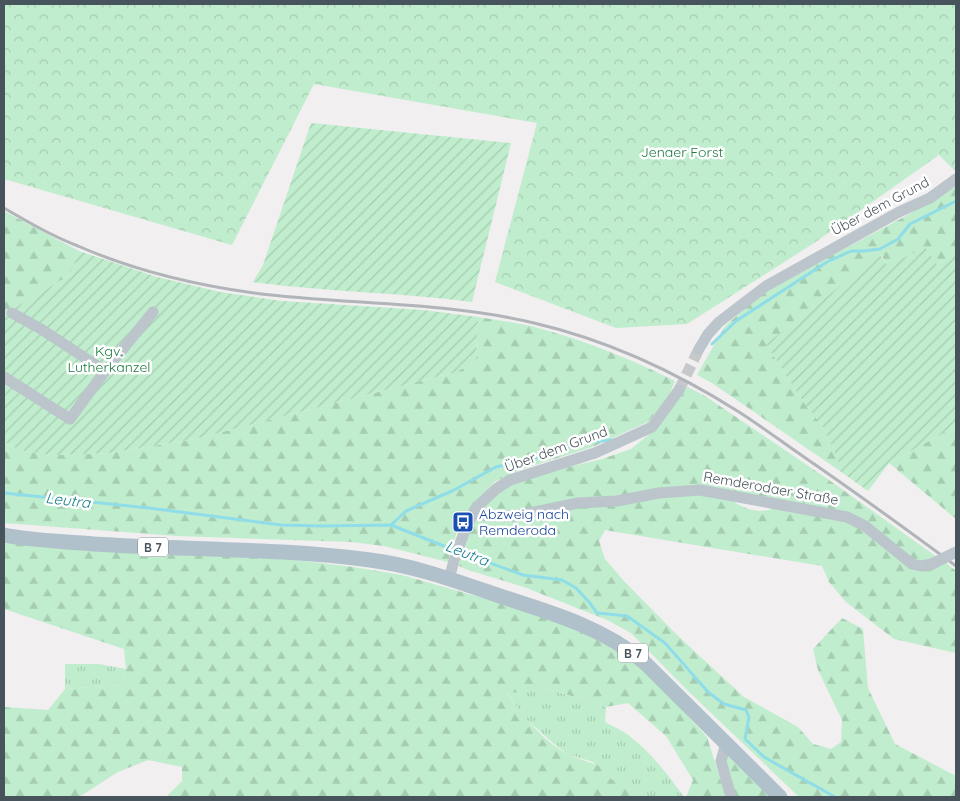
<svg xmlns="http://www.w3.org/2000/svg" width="960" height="801" font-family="Quicksand,sans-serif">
  <defs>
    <pattern id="grass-tufts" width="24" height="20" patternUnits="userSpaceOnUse" patternTransform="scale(1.25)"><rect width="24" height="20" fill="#c0edcd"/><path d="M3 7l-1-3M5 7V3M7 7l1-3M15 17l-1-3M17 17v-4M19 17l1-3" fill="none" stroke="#a6cdb2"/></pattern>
    <pattern id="forest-firs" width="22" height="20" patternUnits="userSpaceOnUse" patternTransform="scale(1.25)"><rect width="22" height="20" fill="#c0edcd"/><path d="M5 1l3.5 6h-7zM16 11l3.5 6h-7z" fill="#a6cdb2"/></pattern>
    <pattern id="park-crowns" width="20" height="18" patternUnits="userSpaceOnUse" patternTransform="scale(1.25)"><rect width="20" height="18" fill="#c0edcd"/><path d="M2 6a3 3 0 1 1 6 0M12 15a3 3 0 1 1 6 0" fill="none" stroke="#a6cdb2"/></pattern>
    <pattern id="garden-furrows" width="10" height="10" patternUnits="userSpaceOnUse" patternTransform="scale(1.25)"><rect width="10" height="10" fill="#c0edcd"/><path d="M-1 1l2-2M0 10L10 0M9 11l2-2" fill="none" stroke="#a6cdb2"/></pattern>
  </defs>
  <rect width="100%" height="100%" fill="#f1efef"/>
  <g fill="url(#grass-tufts)">
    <polygon points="65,664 99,664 126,669 121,685 65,689"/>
    <path d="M549,689L606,707L605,722C614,727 624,731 632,738C652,754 669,776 684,797H650L610,779L593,762L567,754L554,744L524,717L507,692Z"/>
  </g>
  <g fill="url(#forest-firs)">
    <polygon points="956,186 956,252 937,265 888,266 881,255 766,344 802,400 824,428 841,466 837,469 712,383 697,375 725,326 767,290 904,217"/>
    <polygon points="4,211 79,251 70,275 4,314"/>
    <path d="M478,317C495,320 514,322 531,326C581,339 629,358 675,381L667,400L648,422L592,447L523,469L494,482L470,509L457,531L448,562L384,546L351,542L177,536L4,523V442L20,450L42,454L58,455L109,453L195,439L456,372L476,361Z"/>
    <polygon points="684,385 705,396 829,480 937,557 916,563 867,524 711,489 497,515 483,509 483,506 508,486 544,473 602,459 631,449 651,433 665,416"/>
    <polygon points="956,426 956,519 889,463"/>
    <path d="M660,494L727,496L737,504L748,509L759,511L769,510L776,506L846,518L904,563L945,562L956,571V653L894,639L846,602L829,582L822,566L605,530L599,541L605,559L623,580L677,635L744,697L798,727L813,744L831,749L841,742L842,720L818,670L813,649L842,618L863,629L868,688L895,744L956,776V797H799L688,691L631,633L607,620L524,587L468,570L459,566C461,550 465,524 481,518Z"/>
    <path d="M4,541L287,559L353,567L402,575L528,611L590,634L642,666L707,737L726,797H686L693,780L666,736L628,703L606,707L549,689L507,693C521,713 544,743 568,754C580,760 593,763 605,768L611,779L650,797H138L167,796L182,781V767L148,760L118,772L79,797H4V707L48,710L65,689L121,685L126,669L124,649L4,609Z"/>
    <polygon points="728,754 773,797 735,797 725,755"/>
  </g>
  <polygon fill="url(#park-crowns)" points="4,4 956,4 956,172 939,155 814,243 687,324 616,328 495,282 537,123 314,84 232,245 4,179"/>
  <g fill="url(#garden-furrows)">
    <path d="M311,123L511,143L472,302C399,292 326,292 253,282L263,265Z"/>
    <polygon points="925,247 937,265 956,252 956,426 889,463 868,491 837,469 840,465 824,428 802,400 766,344 880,255 888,266"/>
    <polygon points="79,251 157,277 220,292 282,301 423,310 478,317 476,361 456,372 195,439 109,453 58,455 42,454 20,450 4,442 4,314 70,275"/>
  </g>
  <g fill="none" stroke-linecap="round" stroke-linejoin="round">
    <g stroke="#8fdde8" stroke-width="3">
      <polyline points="712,344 736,321 827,262 851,251 864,251 880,249 898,239 910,224 956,201"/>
      <polyline points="4,493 149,508 281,525 321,526 391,525 454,550"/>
      <polyline points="391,525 406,511 452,491 496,467 545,456 579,443 613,440"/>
      <polyline points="460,552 523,575 562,580 576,588 589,602 597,613 627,616 665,643 708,692 724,704 746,710 749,717 745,739 764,757 835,797"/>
    </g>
    <polyline stroke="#c7c8ca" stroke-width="11" stroke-dasharray="11 5.5" stroke-linecap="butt" points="679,390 699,349"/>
    <g stroke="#bbc5cb" stroke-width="11">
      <polyline points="12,313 41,329 105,371"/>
      <polyline points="699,349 708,334 719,322 766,286 899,212 930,198 956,179"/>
      <polyline points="4,377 70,419 105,371 153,312"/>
      <polyline points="474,511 487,516 515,516 578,503 617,501 659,493 700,490 847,517 865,526 912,564 921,566 932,564"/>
      <polyline points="449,579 455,557 467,525 478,506 496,489 510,480 595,453 652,427 679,390"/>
      <polyline points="726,743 721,761 731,797"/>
    </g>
    <path stroke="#b0c1cc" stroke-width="15" d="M4,535C33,541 64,541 94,544C186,550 279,548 370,560C419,566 466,585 512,600C559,615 606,630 644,662L780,797"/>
    <path stroke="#b1b5b9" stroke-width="3" d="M4,208C28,222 52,236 78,246C133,270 195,285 254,293C347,305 442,301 534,323C607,340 676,372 739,412C761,426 782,442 804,457C855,492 906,529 956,566"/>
    <polyline stroke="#bbc5cb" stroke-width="11" points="932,564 956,552"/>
  </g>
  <defs>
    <g id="bus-square" transform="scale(1.125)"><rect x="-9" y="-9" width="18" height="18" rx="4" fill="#1a4fb4" stroke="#fff"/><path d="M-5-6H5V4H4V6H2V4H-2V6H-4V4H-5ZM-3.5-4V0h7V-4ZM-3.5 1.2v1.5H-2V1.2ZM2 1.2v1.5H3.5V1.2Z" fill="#fff"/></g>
  </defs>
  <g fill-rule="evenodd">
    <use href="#bus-square" x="463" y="522"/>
  </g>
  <g text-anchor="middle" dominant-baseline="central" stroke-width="5" stroke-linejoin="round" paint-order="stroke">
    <g fill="#fff" stroke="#7f878c" stroke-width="1">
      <rect x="138" y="537.5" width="30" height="19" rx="4"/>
      <rect x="618" y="643.5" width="30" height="19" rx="4"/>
    </g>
    <g font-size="12" font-weight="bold" fill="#48545b">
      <text x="153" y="547">B 7</text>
      <text x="633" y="653">B 7</text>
    </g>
    <g font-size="14" fill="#1c7a42" stroke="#fff">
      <text x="682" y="152">Jenaer Forst</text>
      <text x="109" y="351">Kgv.<tspan x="109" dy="16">Lutherkanzel</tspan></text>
    </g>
    <g font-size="14" fill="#48545b" stroke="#fff">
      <text transform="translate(880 206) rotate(-28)">Über dem Grund</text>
      <text transform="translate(556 449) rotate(-20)">Über dem Grund</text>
      <text transform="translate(771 488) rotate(10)">Remderodaer Straße</text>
    </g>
    <g font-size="14" fill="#164399" stroke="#fff" text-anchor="start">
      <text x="479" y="514">Abzweig nach<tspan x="479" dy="16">Remderoda</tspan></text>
    </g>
    <g font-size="15" font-style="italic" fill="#137f8d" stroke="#fff">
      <text transform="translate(68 500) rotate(7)">Leutra</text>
      <text transform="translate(467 553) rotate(21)">Leutra</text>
    </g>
  </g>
  <rect width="960" height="801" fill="none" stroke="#48545b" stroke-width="10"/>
</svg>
